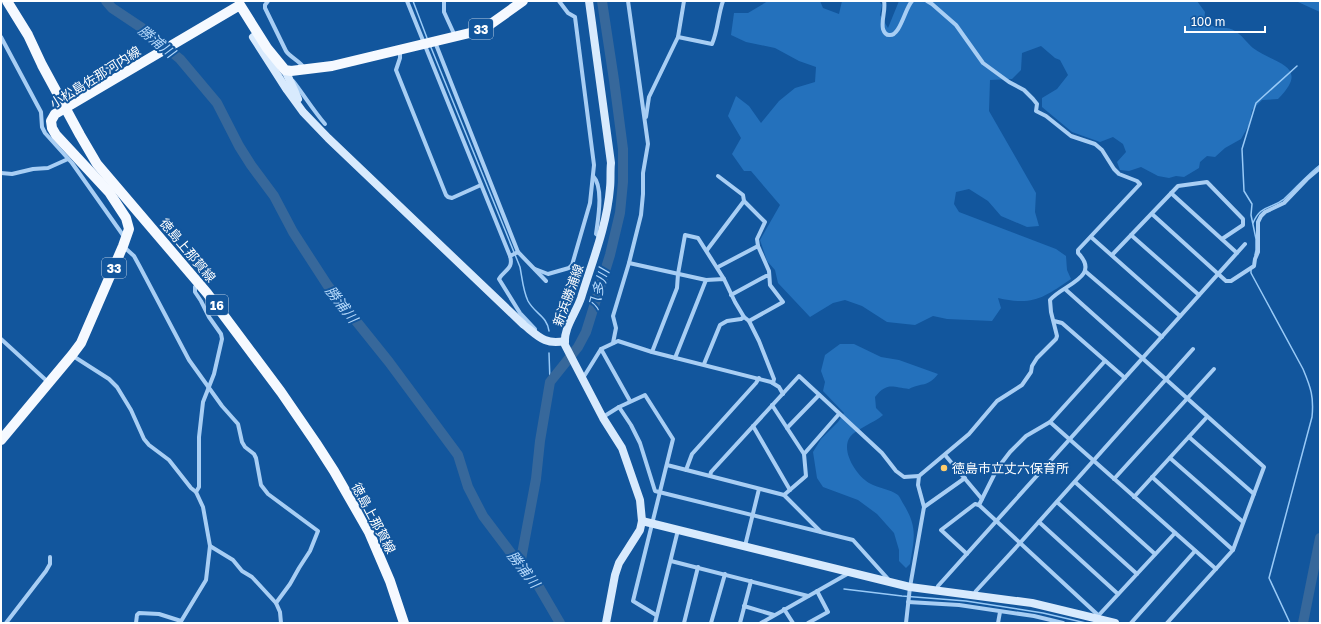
<svg xmlns="http://www.w3.org/2000/svg" width="1321" height="624" font-family="'Golos Text','Noto Sans JP',sans-serif">
  <rect width="100%" height="100%" fill="#12569d"/>
  <g fill="#2471bc">
    <path d="M768,1H820L823,8L839,14L842,1H879L882,5L880,15L888,28L899,1H1197L1205,12L1204,21C1206,22 1209,25 1212,26C1219,29 1228,26 1235,31C1242,35 1247,43 1253,48C1274,64 1312,65 1278,99L1262,100L1252,110L1249,125L1241,139L1225,148L1215,157L1207,156L1200,162L1199,168L1184,177L1176,176L1169,178L1158,176L1141,167L1129,171L1120,170L1117,162L1126,152L1123,144L1113,137L1100,142L1072,132L1042,107V98L1057,89L1068,75L1060,60L1055,58L1041,46L1022,53L1021,70L1012,79L990,80L989,111L1036,193L1035,212L1039,226L1027,227L1001,216L988,201L969,189L956,192L954,204L959,212L1056,249L1066,256L1067,270L1071,279C1043,298 1033,306 998,298L1001,308L992,321L947,319L933,316L915,325L887,322L862,306L845,300L833,303L810,317L778,283L775,270L767,261L760,240L780,205L751,171H744L732,154L741,138L728,116L736,96L749,106L761,123L779,101L795,88L815,82L816,67L799,61L775,48L746,42L731,35L734,13H748Z"/>
    <polygon points="1295,1 1320,1 1320,12 1298,2"/>
    <path d="M840,344H854L881,357L899,360L938,374C927,388 922,382 909,389C892,387 887,382 875,397L876,408L883,415C874,423 856,429 850,437C840,451 857,476 869,483C878,488 890,489 898,495C900,497 902,502 904,505C918,528 914,539 910,564L906,568L899,561V550L894,533L877,514L858,500L823,487L817,478L813,452L821,439L838,422L844,413L823,391L825,382L821,371L825,355Z"/>
  </g>
  <g fill="none" stroke-linecap="round" stroke-linejoin="round">
    <g stroke="#99caf7" stroke-width="1.5">
      <polyline points="413,1 427,38"/>
      <path d="M430,45L520,267C522,277 523,291 528,301C535,314 547,316 549,331"/>
      <path d="M1253,223C1261,204 1270,210 1284,199C1296,188 1307,175 1320,165"/>
      <polyline points="1255,255 1256,250 1256,239 1251,215 1252,204 1244,191 1242,149 1256,103 1297,66"/>
      <path d="M1251,270V273L1303,369C1311,388 1314,397 1312,417L1269,578L1290,623"/>
      <polyline points="549,353 550,382"/>
      <polyline points="844,589 902,596 966,601 1043,613 1086,623"/>
    </g>
    <g stroke="#37689b" stroke-width="10">
      <polyline points="106,1 112,8 142,28 180,59 217,103 239,146 251,165 274,196 293,232 328,286 389,362 458,455 468,487 483,516 520,565 539,587 560,623"/>
      <polyline points="520,565 536,479 540,441 550,382 578,347 586,332 610,255 620,213 623,182 623,149 614,80 602,1"/>
      <polyline points="1303,623 1320,538"/>
    </g>
    <g stroke="#a8cef4" stroke-width="4">
      <path d="M268,1L265,5V8L286,51C291,58 300,61 304,68"/>
      <polyline points="407,1 510,256"/>
      <polyline points="444,1 444,12 455,36"/>
      <path d="M884,1C886,10 881,20 883,29C884,32 886,35 889,35C900,37 905,8 912,1"/>
      <polyline points="1,37 41,112 42,127 45,133 72,163 125,238"/>
      <path d="M678,37L712,44C718,30 718,15 723,1"/>
      <polyline points="435,42 518,252"/>
      <polyline points="400,50 400,58 396,70 446,195 448,197 452,198 481,185"/>
      <path d="M293,81C304,95 313,110 325,124"/>
      <polyline points="646,117 649,97 678,37 684,1"/>
      <polyline points="1,173 12,174 33,169 48,168 68,159"/>
      <path d="M593,176C604,187 598,219 596,234L600,237"/>
      <polyline points="718,176 743,195 744,201"/>
      <polyline points="1171,193 1237,253"/>
      <polyline points="1152,214 1226,281 1231,281 1254,266 1255,259 1258,252 1258,222 1261,216 1265,212 1284,203 1307,179 1320,168"/>
      <polyline points="1131,235 1199,295"/>
      <polyline points="1091,237 1180,316"/>
      <polyline points="124,247 134,256 140,267 189,360 222,406 238,424 242,442 245,447 254,454 256,458 261,485 268,494 318,531 310,551 299,568 290,584 276,603"/>
      <polyline points="707,250 744,201 765,222 757,239 758,246"/>
      <polyline points="1112,255 1178,186 1207,182 1243,219 1243,225 1222,239"/>
      <polyline points="629,263 706,280 724,279 735,302 744,317 749,321 759,341 774,379 773,383"/>
      <polyline points="718,267 758,246 769,271 770,285 783,302 749,321"/>
      <polyline points="535,269 548,274 569,268 572,265 590,203 594,165 575,17 568,13 559,1"/>
      <polyline points="1085,271 1162,337"/>
      <polyline points="1065,289 1264,467 1233,550 1167,623"/>
      <polyline points="731,295 766,276 769,276"/>
      <polyline points="1054,321 1062,323 1125,378"/>
      <path d="M535,332V329L520,313L499,279C504,270 514,269 510,256L518,252L546,281"/>
      <polyline points="1,339 48,382"/>
      <polyline points="613,343 616,328 613,316 629,263 641,215 643,194 643,173 648,144 628,1"/>
      <polyline points="601,349 630,401"/>
      <polyline points="652,352 677,288 678,274 685,235 698,238 724,279"/>
      <polyline points="73,356 109,379 117,387 131,410 144,439 149,445 169,460 191,488 196,492 203,507 210,546 206,580 180,623"/>
      <polyline points="675,358 706,280"/>
      <polyline points="704,364 720,325 727,321 741,319 744,317"/>
      <polyline points="583,378 601,349 618,341 652,352 771,382 779,387 783,394"/>
      <polyline points="772,405 804,454"/>
      <polyline points="619,407 631,425 640,443 655,491 853,540 889,580"/>
      <polyline points="603,417 619,407 645,395 673,439 633,601 656,615"/>
      <polyline points="1050,422 1216,569"/>
      <polyline points="753,426 790,490"/>
      <polyline points="787,428 819,395"/>
      <polyline points="1189,437 1254,494"/>
      <polyline points="945,455 982,499"/>
      <polyline points="1170,458 1243,522"/>
      <polyline points="667,465 784,495 821,532"/>
      <polyline points="686,470 692,454 756,383 759,378"/>
      <polyline points="710,476 711,472 799,376 882,453 896,471 904,477 919,476"/>
      <polyline points="1152,477 1233,550"/>
      <polyline points="1114,479 1214,369"/>
      <polyline points="1075,482 1155,554"/>
      <polyline points="196,492 199,487 199,437 203,402 214,374 222,339 221,334 209,317 201,301 195,292 195,287 198,283"/>
      <polyline points="784,495 806,476 804,454 839,414"/>
      <polyline points="1134,497 1207,417"/>
      <polyline points="1057,502 1137,574"/>
      <polyline points="979,505 997,469 1010,452 1026,436 1050,422 1105,361"/>
      <polyline points="924,507 965,478"/>
      <polyline points="1039,522 1118,594"/>
      <polyline points="210,546 233,560 242,571 252,577 276,603 280,612 281,623"/>
      <polyline points="745,546 759,489"/>
      <polyline points="967,554 941,530 975,504 979,505 1098,615"/>
      <polyline points="671,561 808,596"/>
      <polyline points="937,590 938,586 1245,244"/>
      <polyline points="974,595 976,591 1020,543 1193,349"/>
      <polyline points="908,602 959,605 1034,616 1063,623"/>
      <polyline points="744,606 774,615"/>
      <polyline points="784,609 793,623"/>
      <polyline points="1098,616 1175,533"/>
      <polyline points="6,623 46,571 50,564 50,557"/>
      <polyline points="136,623 137,615 139,613 159,614 181,621"/>
      <polyline points="655,623 678,530"/>
      <polyline points="684,623 698,567"/>
      <polyline points="711,623 725,574"/>
      <polyline points="740,623 751,581"/>
      <polyline points="761,623 849,573"/>
      <polyline points="808,623 828,612 817,591"/>
      <path d="M906,623L910,587L924,507L918,485L919,476L969,434L997,401L1022,385L1031,372L1032,366L1037,358L1056,339L1057,336L1051,312L1050,300C1062,285 1102,277 1078,253V250L1140,184L1137,181L1119,174L1114,169L1102,150L1095,144L1071,136L1046,116L1036,111L1037,104L1033,99L1024,90L1009,82L983,63L956,25L932,4L927,1"/>
      <polyline points="998,623 1000,612"/>
      <polyline points="1131,623 1195,551"/>
    </g>
    <g stroke="#d8eafd" stroke-width="8">
      <path d="M589,1L611,163C610,171 611,180 610,188C607,226 592,262 581,298C576,313 563,328 565,345L603,418L622,448L640,500L642,521L640,530L619,563L615,575L606,623"/>
      <path d="M253,37L287,90L303,112L328,138L524,325C539,337 545,345 565,341"/>
      <polyline points="285,70 298,99"/>
      <polyline points="642,521 910,587 1032,603 1115,623"/>
    </g>
    <g stroke="#f5f9ff" stroke-width="10">
      <polyline points="7,1 28,35 42,65 80,135 97,164 207,293 281,392 316,443 334,471 369,532 390,581 404,623"/>
      <polyline points="1,440 72,355 81,343 123,246 129,229 126,218 109,192 56,135 52,128 51,121 55,114 240,5 267,48 285,70 291,71 332,66 478,31 488,26 523,1"/>
    </g>
  </g>
  <circle fill="#ffcd6b" stroke="#12569d" stroke-width="1.5" cx="944" cy="468" r="4"/>
  <g text-anchor="middle" dominant-baseline="central" stroke-width="4" stroke-linejoin="round" paint-order="stroke">
    <g fill="#12569d" stroke="#b8cce2" stroke-width="1">
      <rect x="469" y="19" width="24" height="20" rx="3"/>
      <rect x="102" y="258" width="24" height="20" rx="3"/>
      <rect x="206" y="295" width="22" height="20" rx="3"/>
    </g>
    <g font-size="12" font-weight="bold" fill="#fff">
      <text x="481" y="29">33</text>
      <text x="114" y="268">33</text>
      <text x="217" y="305">16</text>
    </g>
    <g font-size="13" fill="#fff" stroke="#12569d">
      <text transform="translate(95 77) rotate(-32)">小松島佐那河内線</text>
      <text transform="translate(188 250) rotate(50)">徳島上那賀線</text>
      <text transform="translate(568 295) rotate(-70)">新浜勝浦線</text>
      <text transform="translate(374 518) rotate(62)">徳島上那賀線</text>
    </g>
    <g font-size="13" fill="#fff" stroke="#12569d" text-anchor="start">
      <text x="952" y="468">徳島市立丈六保育所</text>
    </g>
    <g font-size="14" font-style="italic" fill="#b4d8fb" stroke="#12569d">
      <text transform="translate(157 41) rotate(39)">勝浦川</text>
      <text transform="translate(598 289) rotate(-74)">八多川</text>
      <text transform="translate(342 304) rotate(52)">勝浦川</text>
      <text transform="translate(524 569) rotate(52)">勝浦川</text>
    </g>
  </g>
  <rect width="1321" height="624" fill="none" stroke="#ffffff" stroke-width="4"/>
  <path d="M1185 26v6h80v-6" fill="none" stroke="#ffffff" stroke-width="2"/>
  <text x="1191" y="26" font-size="12" fill="#ffffff" stroke="#12569d" stroke-width="3" paint-order="stroke">100 m</text>
</svg>
